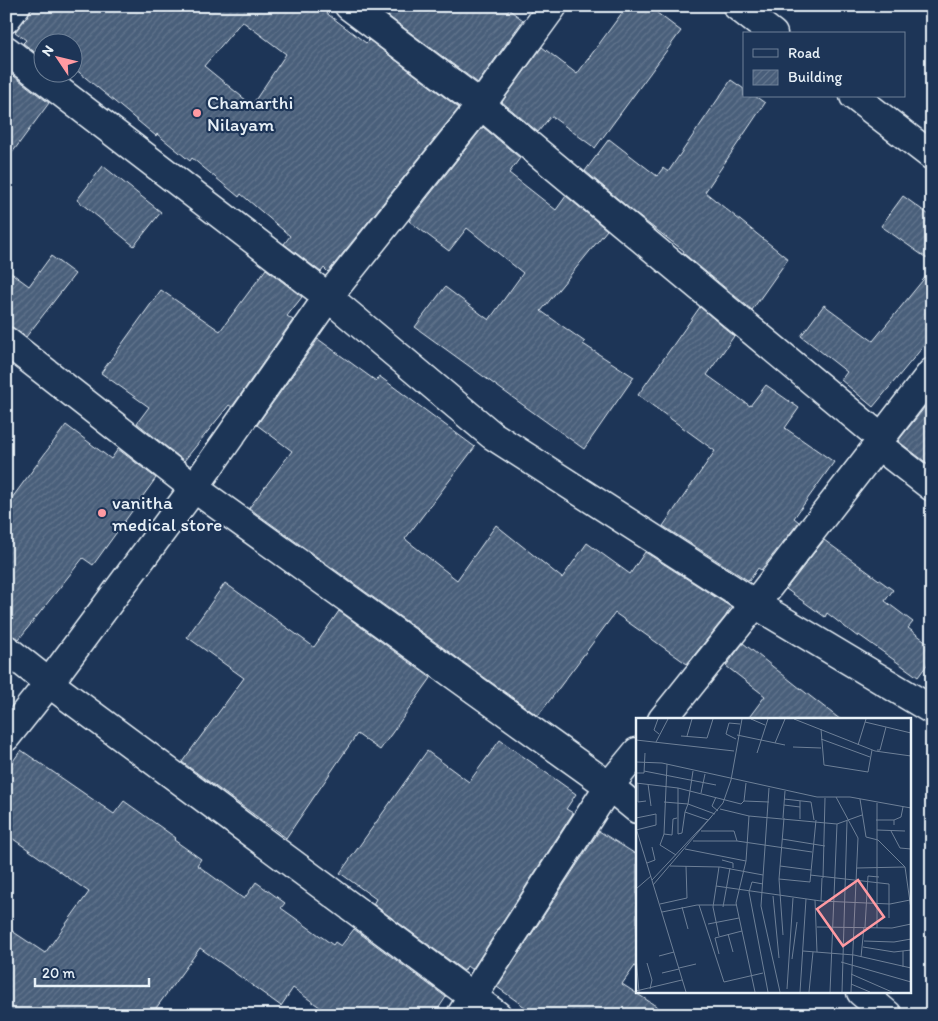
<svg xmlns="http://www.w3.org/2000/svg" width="938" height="1021" font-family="Itim,sans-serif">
  <defs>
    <pattern id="building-hatch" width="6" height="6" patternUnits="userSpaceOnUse" patternTransform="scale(1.25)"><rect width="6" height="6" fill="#495e7a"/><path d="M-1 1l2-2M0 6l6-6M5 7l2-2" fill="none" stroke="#63768e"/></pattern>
  </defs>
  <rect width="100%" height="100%" fill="#1d3557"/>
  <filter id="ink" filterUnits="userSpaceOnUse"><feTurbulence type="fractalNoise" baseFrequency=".02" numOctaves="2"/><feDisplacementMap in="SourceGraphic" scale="10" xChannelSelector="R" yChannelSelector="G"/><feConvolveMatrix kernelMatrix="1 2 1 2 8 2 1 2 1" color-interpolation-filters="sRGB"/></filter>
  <g filter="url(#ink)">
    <g fill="url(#building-hatch)" stroke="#e8f1f8" fill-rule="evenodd">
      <path d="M34,6H317L366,43L369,40L459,108L328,272L324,268L321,272L284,244L290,236L241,194L239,197L192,158L190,161L157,134L156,136L74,68L72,70V42H42V58L23,43L26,40L15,32ZM242,21L286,54L252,105L204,66Z"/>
      <polygon points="395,6 504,6 523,20 478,83 388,16"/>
      <polygon points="627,6 648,6 681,31 595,148 551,116 538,132 502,102 542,47 577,74"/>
      <polygon points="6,70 49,103 6,161"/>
      <polygon points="731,80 744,89 744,96 755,96 765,103 705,192 788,259 752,310 683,253 684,251 637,215 585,171 609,139 657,176 663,168 668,172"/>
      <polygon points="483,127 520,158 509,173 556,210 566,196 607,230 541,311 585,342 583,344 634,377 584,449 415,327 445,287 489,320 523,273 467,228 449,251 409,221"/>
      <polygon points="103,166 161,212 134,246 77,200"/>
      <polygon points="903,196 932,217 932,262 881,226"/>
      <polygon points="51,256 75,274 26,337 6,324 6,269 29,286"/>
      <polygon points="266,269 302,297 287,316 293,320 232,407 229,405 184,461 137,423 149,407 101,373 161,290 220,331"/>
      <polygon points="932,269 932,336 873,407 841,380 847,372 801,336 824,305 873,341"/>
      <polygon points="700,307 734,336 707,375 750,406 766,385 799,408 785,428 834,462 794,518 799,522 761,570 758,568 749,581 663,526 715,451 638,395"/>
      <polygon points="318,339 376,381 379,376 475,447 405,539 457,580 496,525 562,578 587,543 630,574 645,552 731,607 725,617 687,664 615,613 538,716 249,508 292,451 257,425"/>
      <polygon points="932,398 932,467 898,441"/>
      <polygon points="66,425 111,459 118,449 156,478 93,565 83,558 19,639 6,634 6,506"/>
      <polygon points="824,540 893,590 885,601 913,622 908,628 932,646 932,658 918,677 859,635 858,637 827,613 825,617 786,589"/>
      <polygon points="225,583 314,647 339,611 431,678 380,750 357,734 286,838 182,762 244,678 187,637"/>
      <polygon points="743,643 806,693 841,720 747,720 765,696 726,666"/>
      <polygon points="500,740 576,794 566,809 573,813 472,970 467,966 464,971 373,904 376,899 340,873 427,751 469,782"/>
      <polygon points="21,750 114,814 124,801 176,838 174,840 201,859 197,865 244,899 256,882 285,903 281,908 333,945 335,942 341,946 354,929 446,997 434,1015 331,1015 293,988 281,1006 200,948 151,1015 6,1015 6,927 45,953 89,892 6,834 6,771"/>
      <polygon points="599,831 637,855 637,963 622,984 670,1015 536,1015 497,987"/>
    </g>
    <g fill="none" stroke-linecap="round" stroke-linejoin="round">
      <g stroke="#e8f1f8" stroke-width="31">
        <g id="minor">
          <polyline points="349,6 481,105 881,438"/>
          <polyline points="737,6 773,34"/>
          <polyline points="6,19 16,6"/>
          <polyline points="6,50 328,297 492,435 755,604 932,710"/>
          <polyline points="854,96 932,156"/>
          <polyline points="6,341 194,488 609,786 637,809"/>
          <polyline points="878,445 932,487"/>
          <polyline points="6,649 49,683 497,1015"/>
          <polyline points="662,720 755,604 878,445 881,438 932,372"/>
          <polyline points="6,737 49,683 194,488 328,297 481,105 553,6"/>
          <polyline points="861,992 888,1015"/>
          <polyline points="461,1015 609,786 637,752"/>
        </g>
      </g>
      <use href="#minor" stroke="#1d3557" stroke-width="28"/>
    </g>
  </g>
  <g fill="#ff9aa2" stroke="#1d3557" stroke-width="2">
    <circle cx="197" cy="113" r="5"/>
    <circle cx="102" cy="513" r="5"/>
  </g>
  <g text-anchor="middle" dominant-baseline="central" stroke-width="4.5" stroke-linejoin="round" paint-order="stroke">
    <g font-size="19" fill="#e8f1f8" stroke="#1d3557" text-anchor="start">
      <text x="207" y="102">Chamarthi<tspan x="207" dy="22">Nilayam</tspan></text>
      <text x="112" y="502">vanitha<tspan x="112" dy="22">medical store</tspan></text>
    </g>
  </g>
  <g transform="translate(636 718)">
    <rect width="275" height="275" fill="#1d3557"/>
    <path fill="none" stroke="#6e8097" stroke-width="1" d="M22,1L18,12L23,16M115,1L129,7M158,1L239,33L275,38M229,4L250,9M185,11L188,47L232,54L236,32M101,17L149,27M45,18L71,20L77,1M51,18L56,1M100,21L90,16L93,5L104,6M185,21L234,39M0,22L98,33M20,24L32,1M139,25L149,1M222,27L230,1M157,29L185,30M241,32H244L250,9L275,15M121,35L132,1M0,44L26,45L181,79H214L275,90M31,46L28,116L24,127L40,137M8,53L80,67M0,55H8L9,35M0,65L42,70L105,86L108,83L110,65M2,65V84L10,83M12,66L15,88M42,70V116L46,115L49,94M133,70L125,188L144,274M65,75L69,56M80,79L76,88L82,93M200,79L222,120L215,274M148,81L175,84L178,102M224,81L230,119L242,122L269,149L275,191M108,83L133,84M28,84L52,86L57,53M241,85V210M148,87L164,89M84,91L113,98L201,106L226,97M113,98L110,143L100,185L119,274M0,100L20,96V107L0,112M147,100L149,73M164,101V83M72,102L49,94L52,86L79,96M240,102H258M258,107V102L265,99L267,89M0,110L50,274M241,112L269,113M65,113H98L101,123M255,113L264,130L275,131M28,116L36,117L37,101L41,100M146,121L189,128M57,123H101L176,134M49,131L110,143M86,142L97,145V150M11,145L19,142L16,129M34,148L84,149L127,157M144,148L175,152M221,150L269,149M174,157L253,166V200M187,160L189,80M143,161L174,164L180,102M16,162L76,98M127,166L116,164L113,174L132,274M17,167L87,85L95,62L106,1M80,168L185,183L254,186L274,182M0,171L15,158M137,178L143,240M179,182L181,234M185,183L186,160M24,186L51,180L50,148M63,187L88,264L127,255M46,189L52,211M87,189L94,150M26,194L61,187H101M72,206L103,200M181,209L256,210L275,206M229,209L232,158L243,159M92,216L97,234M147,217L143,161L148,100M83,218L77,189L83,149M228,223L258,224L275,221M227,229L258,234L275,232M167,233L218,237L275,250M267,233V249M83,236L79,220L106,213M23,238L38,234M0,239L3,274M225,239L228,209M156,241L161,204M205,244L275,264M11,245L16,262L14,271M43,250L60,246M26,255L43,251M215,256L256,274M215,266L234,274M151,271L157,180M0,273L46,262M164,274L170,181M173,274L177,234M194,274L201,106M206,274L211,103"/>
    <path fill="#ff9aa2" fill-opacity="0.15" stroke="#ff9aa2" stroke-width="2.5" d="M222,162L248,199L207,228L181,191Z"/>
    <rect width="275" height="275" fill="none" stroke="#e8f1f8" stroke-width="2.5"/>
  </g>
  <rect width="938" height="1021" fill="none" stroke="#1d3557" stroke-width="25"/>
  <rect x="12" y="12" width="913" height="996" fill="none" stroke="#e8f1f8" stroke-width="2" filter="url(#ink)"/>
  <rect x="743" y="32" width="162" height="65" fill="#1d3557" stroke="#6e8097"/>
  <rect x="753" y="49" width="25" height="8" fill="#1d3557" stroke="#6e8097"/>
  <text x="788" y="58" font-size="15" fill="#e8f1f8">Road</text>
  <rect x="753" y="70" width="25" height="15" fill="url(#building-hatch)" stroke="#6e8097"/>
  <text x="788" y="82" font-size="15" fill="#e8f1f8">Building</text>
  <g transform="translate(58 58) rotate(305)"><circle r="24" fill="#1d3557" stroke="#6e8097"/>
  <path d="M0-4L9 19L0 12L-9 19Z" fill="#ff9aa2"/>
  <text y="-8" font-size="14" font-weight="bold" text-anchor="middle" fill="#e8f1f8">N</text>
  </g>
  <path d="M35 978v8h114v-8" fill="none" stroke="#e8f1f8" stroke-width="2.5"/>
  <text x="42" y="978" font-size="15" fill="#e8f1f8" stroke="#1d3557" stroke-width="4" paint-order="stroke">20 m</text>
</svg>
